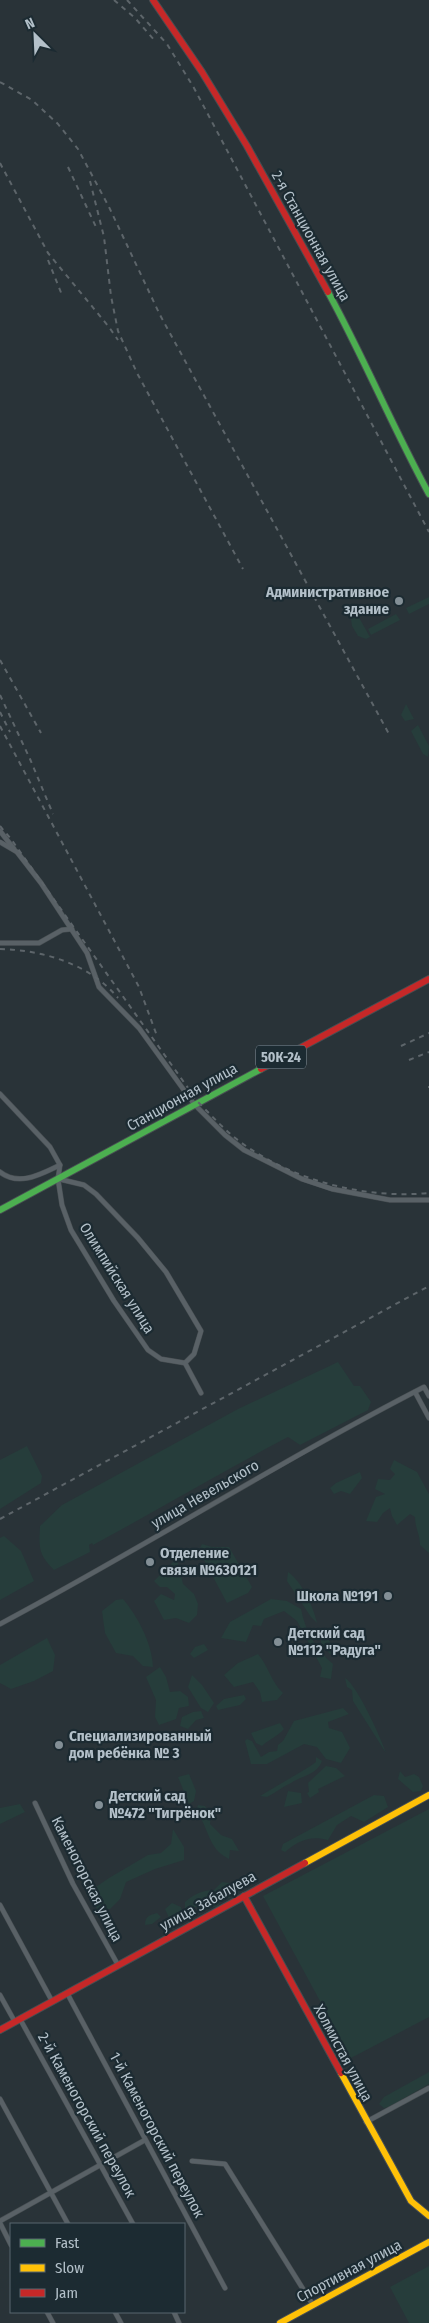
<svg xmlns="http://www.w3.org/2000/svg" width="429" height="2323" font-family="'Fira Sans Condensed',sans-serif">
  <rect width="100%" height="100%" fill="#293338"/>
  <g fill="#263d3b">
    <polygon points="429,597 429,604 409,614 406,608"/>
    <polygon points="357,614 370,637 366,639 358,636 352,626 351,619"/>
    <polygon points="396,614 400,620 371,635 368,629"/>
    <polygon points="406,704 414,719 405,721 401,715"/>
    <polygon points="418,725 429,746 428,757 423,754 411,731"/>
    <path d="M338,1362L354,1386H360L371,1402L368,1410L300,1445L288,1437C222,1472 158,1510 93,1545L92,1543L89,1545L90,1552L54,1570C38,1554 39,1548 40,1526L62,1505L238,1409Z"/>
    <polygon points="27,1446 42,1476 41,1483 0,1509 0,1460"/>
    <path d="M394,1460L417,1472L429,1494V1553L420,1545C420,1534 415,1528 415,1517L410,1514L397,1525L392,1516L390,1508L383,1513L377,1522L366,1521L376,1497L385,1494L375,1489L378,1479L390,1480L395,1474L390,1469Z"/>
    <polygon points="360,1472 362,1478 350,1494 341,1491 334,1494 330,1488 336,1483"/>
    <polygon points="4,1536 21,1551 34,1581 0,1600 0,1538"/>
    <polygon points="202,1544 212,1547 229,1547 252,1587 248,1593 227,1603 204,1560 196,1556"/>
    <polygon points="177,1558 183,1584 194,1594 198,1604 197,1615 189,1623 176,1618 164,1620 154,1601 161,1594 174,1600 175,1594 167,1587 160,1587 154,1581"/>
    <path d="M288,1572C302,1582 313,1606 317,1623L311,1617L287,1581Z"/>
    <path d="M123,1599C138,1617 152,1643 153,1667L143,1666L133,1656L116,1653L105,1633L102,1611L116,1600Z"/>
    <path d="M271,1599L287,1601L301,1609C305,1630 316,1650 333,1664L331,1679L320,1677L322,1668L297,1621L284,1611L264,1619L261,1626L253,1625L246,1642L221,1638L230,1622Z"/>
    <path d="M320,1631C328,1635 332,1644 333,1653L330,1654L321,1643Z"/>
    <polygon points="47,1638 55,1655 53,1671 34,1681 11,1689 0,1683 0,1665"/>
    <polygon points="204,1644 208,1650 194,1658 190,1654 195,1647"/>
    <path d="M258,1654C269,1667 271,1682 283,1693L277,1700L262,1702L260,1692L253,1682L234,1687L224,1675L238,1663Z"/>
    <polygon points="160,1667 166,1677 170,1692 180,1691 188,1697 189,1706 179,1708 176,1719 159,1725 155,1717 156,1700 146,1677"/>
    <polygon points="192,1675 202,1685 214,1703 208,1712 201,1708 188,1687"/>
    <path d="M345,1678C357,1685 381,1738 386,1753L353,1701L352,1690L347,1687Z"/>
    <polygon points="244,1695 246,1699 240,1705 218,1710 216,1706 224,1699"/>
    <polygon points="343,1708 349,1714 328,1722 329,1728 342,1732 350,1748 341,1763 326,1759 317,1747 304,1744 267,1764 251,1764 245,1741 247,1739 252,1741 261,1757 269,1752 277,1751 278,1745 283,1741 294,1721"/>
    <polygon points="201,1711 204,1718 196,1720 188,1729 180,1726 182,1717 193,1712"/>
    <path d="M280,1723L284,1729C277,1737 269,1739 262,1746L256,1743L251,1733Z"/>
    <path d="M316,1757L322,1761C317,1775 301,1776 291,1783C282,1787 275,1793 267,1797L260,1796L309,1767L316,1762Z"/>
    <polygon points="326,1766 336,1768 345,1776 318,1789 319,1792 310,1798 307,1793 309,1792 308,1783"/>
    <polygon points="400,1771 405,1777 414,1774 419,1777 423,1786 421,1791 413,1792 398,1779"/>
    <polygon points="189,1774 196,1791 194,1801 189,1804 178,1777"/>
    <polygon points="288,1791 301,1793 302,1803 284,1807"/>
    <path d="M374,1795L384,1796L388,1807L364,1822L351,1816L337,1825L328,1840C310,1835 298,1841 285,1852L281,1850L283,1844Z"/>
    <polygon points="20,1804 25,1812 0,1824 0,1808"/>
    <path d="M198,1805L205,1806L211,1816L210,1824L221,1835L232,1839L239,1851L230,1850L229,1859C207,1848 210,1829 196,1811Z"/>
    <polygon points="429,1809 429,2017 351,2058 263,1896"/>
    <polygon points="173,1829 184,1847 184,1860 155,1869 126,1882 120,1899 110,1909 98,1910 89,1896 96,1887 109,1878 148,1855 161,1853 171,1844"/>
    <path d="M222,1882L229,1883L233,1889L230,1898L221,1899L218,1907H193L190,1912L185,1910V1902C194,1894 203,1890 214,1890Z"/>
    <polygon points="172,1903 181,1907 183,1917 176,1923 169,1918 165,1909"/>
    <path d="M157,1913L161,1917L152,1924L145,1925C145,1916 150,1915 157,1913Z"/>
    <polygon points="429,2072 429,2084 389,2107 384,2108 379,2104 384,2097"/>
    <polygon points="429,2266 429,2323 409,2323 390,2287"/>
  </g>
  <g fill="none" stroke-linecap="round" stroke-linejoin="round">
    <g stroke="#474e52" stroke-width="5.5">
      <g id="street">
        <polyline points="0,831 14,849"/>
        <polyline points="0,842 17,852 41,883 87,953 99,987 139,1028 194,1104 225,1135 244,1150 302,1179 332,1189 390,1200 429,1200"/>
        <polyline points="0,943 39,943 62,930 72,929"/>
        <polyline points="0,1094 50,1147 60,1165 58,1179 62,1205 71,1230 114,1301 148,1350 161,1359 185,1363"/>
        <path d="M0,1172C19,1187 41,1174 60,1165"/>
        <polyline points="59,1179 84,1185 96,1194 138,1238 166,1272 201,1331 194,1354 185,1363 201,1393"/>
        <polyline points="415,1392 429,1418"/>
        <path d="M0,1624C143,1548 280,1461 424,1387L429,1396"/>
        <polyline points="35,1803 73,1884 118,1965"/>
        <polyline points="0,1905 52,2001"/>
        <polyline points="67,1993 225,2288"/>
        <polyline points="0,1995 15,2022"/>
        <polyline points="20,2019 133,2224"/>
        <polyline points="0,2099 68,2224"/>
        <polyline points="366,2122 429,2088"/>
        <polyline points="192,2161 225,2164 313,2305"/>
        <polyline points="0,2221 145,2140"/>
        <polyline points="0,2223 11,2245"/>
        <polyline points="47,2312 53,2323"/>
        <polyline points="115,2312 121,2323"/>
        <polyline points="174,2312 179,2323"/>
      </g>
    </g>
    <g stroke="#474e52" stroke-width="8">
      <g id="fast">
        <path d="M328,292C364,358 393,428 429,494"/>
        <polyline points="0,1210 261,1069"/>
      </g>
    </g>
    <g stroke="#474e52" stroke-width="8">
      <g id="slow">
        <polyline points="305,1863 429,1795"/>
        <polyline points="341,2073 411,2201 429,2216"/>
        <polyline points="280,2323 429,2242"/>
      </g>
    </g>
    <g stroke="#474e52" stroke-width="8">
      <g id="jam">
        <polyline points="153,0 202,72 247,146 328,292"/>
        <polyline points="261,1069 429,979"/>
        <polyline points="244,1896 341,2073"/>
        <polyline points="0,2030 305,1863"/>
      </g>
    </g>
    <use href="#street" stroke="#596166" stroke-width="4.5"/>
    <use href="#fast" stroke="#4caf50" stroke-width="6"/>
    <use href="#slow" stroke="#ffc107" stroke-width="6"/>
    <use href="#jam" stroke="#c62828" stroke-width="6"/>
    <g stroke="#5d656a" stroke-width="2" stroke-dasharray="5 5" stroke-linecap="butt">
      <polyline points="114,0 135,18 156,42"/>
      <polyline points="127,0 167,44 194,88 429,532"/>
      <polyline points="0,82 32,100 58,124 78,149 109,207 160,315 389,734"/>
      <polyline points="0,163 48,253 109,327 118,340"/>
      <polyline points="68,167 96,227"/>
      <polyline points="90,181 104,237 111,296 118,331 137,373 243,569"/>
      <polyline points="48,260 62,295"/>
      <polyline points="0,660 41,733"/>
      <polyline points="0,695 30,759 53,814"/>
      <polyline points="0,712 10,732"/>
      <polyline points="0,726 139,987 157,1036"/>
      <path d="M0,826L11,839L198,1102C214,1118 228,1134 246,1146C298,1182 367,1199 429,1193"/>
      <path d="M0,949C43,950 90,964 118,998"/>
      <polyline points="401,1046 429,1033"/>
      <polyline points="409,1060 429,1052"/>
      <polyline points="428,1087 429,1087"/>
      <polyline points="0,1519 429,1286"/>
    </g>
  </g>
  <g fill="#838f96" stroke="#1c2b32" stroke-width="2">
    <circle cx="399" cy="601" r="5"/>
    <circle cx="150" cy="1562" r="5"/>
    <circle cx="388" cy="1596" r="5"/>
    <circle cx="278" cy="1642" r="5"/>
    <circle cx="59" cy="1745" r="5"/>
    <circle cx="99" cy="1805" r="5"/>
  </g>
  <g text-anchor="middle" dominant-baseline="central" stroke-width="4.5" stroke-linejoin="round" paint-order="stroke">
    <rect fill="#1c2b32" stroke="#86939c" stroke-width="1" x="256" y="1045.5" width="50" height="23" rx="4"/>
    <g font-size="14" font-weight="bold" fill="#b3c0c9">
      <text x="281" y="1057">50К-24</text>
    </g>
    <g font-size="15" fill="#b3c0c9" stroke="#1c2b32">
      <text transform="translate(311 236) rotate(61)">2-я Станционная улица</text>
      <text transform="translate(182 1097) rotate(-29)">Станционная улица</text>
      <text transform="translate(117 1278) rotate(58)">Олимпийская улица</text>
      <text transform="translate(205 1494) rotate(-30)">улица Невельского</text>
      <text transform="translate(87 1879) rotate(63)">Каменогорская улица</text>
      <text transform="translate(208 1901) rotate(-29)">улица Забалуева</text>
      <text transform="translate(343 2053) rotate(62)">Холмистая улица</text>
      <text transform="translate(87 2115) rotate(61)">2-й Каменогорский переулок</text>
      <text transform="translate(157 2135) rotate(62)">1-й Каменогорский переулок</text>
      <text transform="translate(349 2271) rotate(-28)">Спортивная улица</text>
    </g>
    <g font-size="15" font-weight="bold" fill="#b3c0c9" stroke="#1c2b32" text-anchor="start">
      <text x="389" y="592" text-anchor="end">Административное<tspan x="389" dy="17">здание</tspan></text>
      <text x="160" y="1553">Отделение<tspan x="160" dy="17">связи №630121</tspan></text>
      <text x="378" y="1596" text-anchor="end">Школа №191</text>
      <text x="288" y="1633">Детский сад<tspan x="288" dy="17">№112 "Радуга"</tspan></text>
      <text x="69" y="1736">Специализированный<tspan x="69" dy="17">дом ребёнка № 3</tspan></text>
      <text x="109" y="1796">Детский сад<tspan x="109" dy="17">№472 "Тигрёнок"</tspan></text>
    </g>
  </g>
  <rect x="10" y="2223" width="175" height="90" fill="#1c2b32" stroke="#58676e"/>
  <rect x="20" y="2239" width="25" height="8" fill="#4caf50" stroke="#58676e"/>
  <text x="55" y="2248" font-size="15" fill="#b3c0c9">Fast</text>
  <rect x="20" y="2264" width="25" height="8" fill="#ffc107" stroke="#58676e"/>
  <text x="55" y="2273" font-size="15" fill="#b3c0c9">Slow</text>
  <rect x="20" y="2289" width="25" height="8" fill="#c62828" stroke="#58676e"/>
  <text x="55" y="2298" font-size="15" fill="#b3c0c9">Jam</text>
  <g transform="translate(35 35) rotate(336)" stroke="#1c2b32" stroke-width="4" paint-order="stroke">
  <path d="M0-4L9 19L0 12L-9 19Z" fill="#b3c0c9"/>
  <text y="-8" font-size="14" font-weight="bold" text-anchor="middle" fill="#b3c0c9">N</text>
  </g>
</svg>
